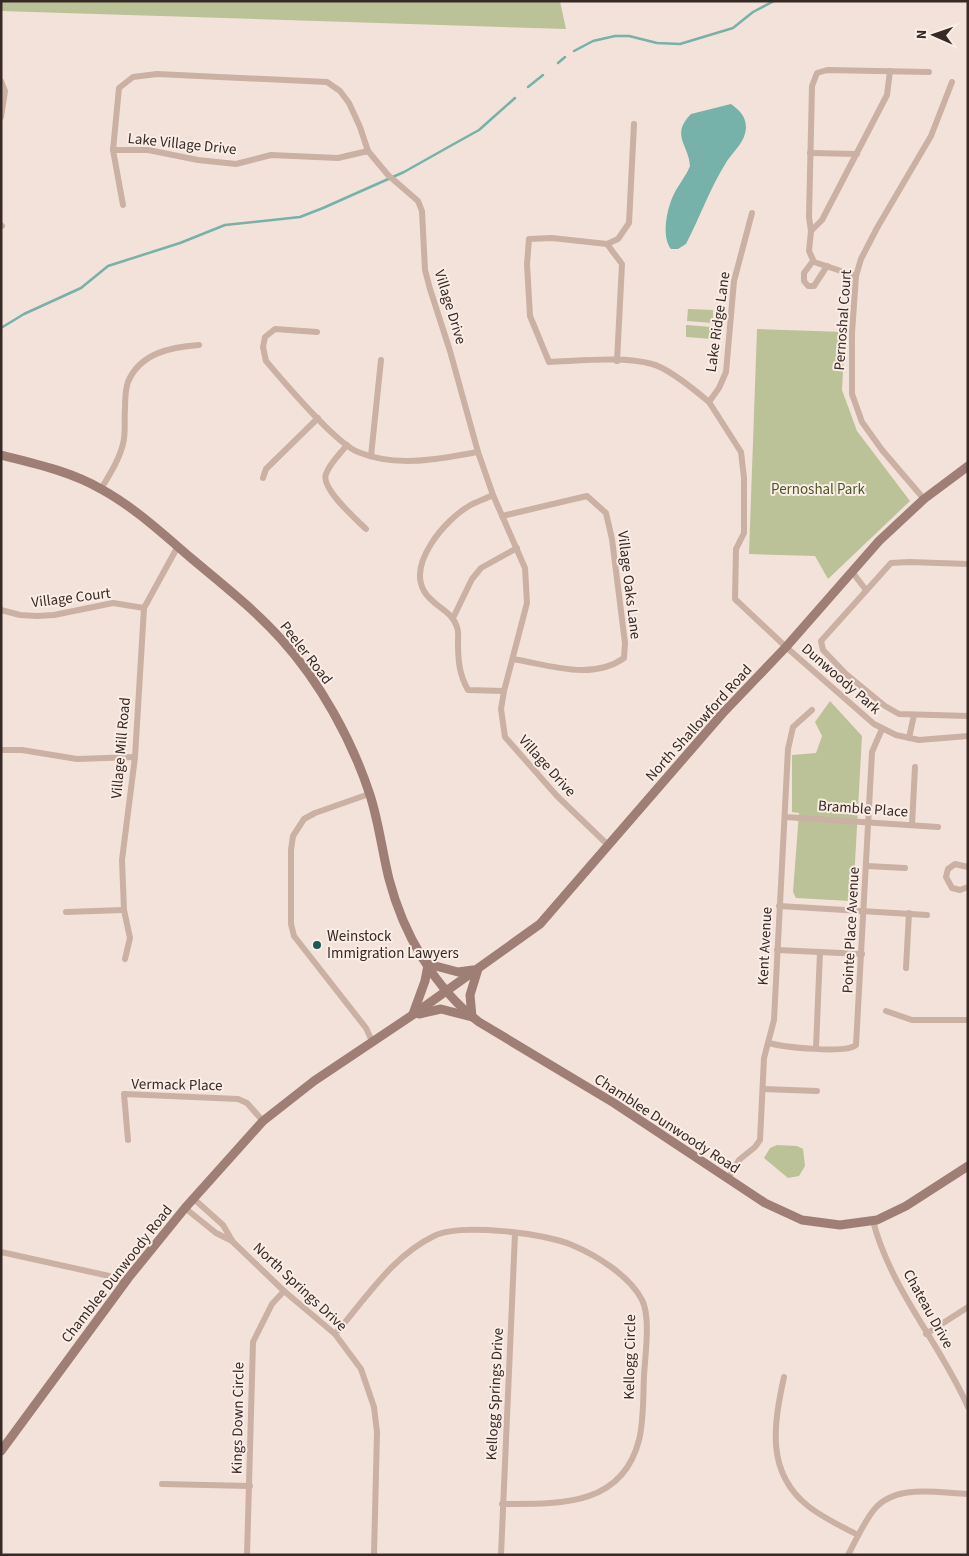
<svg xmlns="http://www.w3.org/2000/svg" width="969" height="1556" font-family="'Source Sans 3',sans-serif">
  <rect width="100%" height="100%" fill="#f3e2d9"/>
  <g fill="#bbc298">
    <polygon points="1,1 560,1 566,29 1,11"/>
    <polygon points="688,309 713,310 713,323 687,321"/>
    <polygon points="686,325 712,327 712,339 686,337"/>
    <polygon points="757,329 845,332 842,390 857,431 910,501 828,579 815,556 749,554"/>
    <polygon points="830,701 862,736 853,899 850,901 796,898 793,892 799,813 792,812 792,755 816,753 822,736 815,722"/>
    <polygon points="777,1145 797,1146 803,1149 805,1166 799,1176 788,1178 764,1158 770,1148"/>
  </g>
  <path fill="#76b1aa" d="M731,104C740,111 746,116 746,128C745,142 734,151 727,161C710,188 700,217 686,244L678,249H671C661,236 667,208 674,194C679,184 686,176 690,166C689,145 670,135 691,114Z"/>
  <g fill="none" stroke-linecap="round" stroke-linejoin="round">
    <g stroke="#76b1aa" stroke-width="2.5">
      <polyline points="574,51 593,41 615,36 629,36 657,43 680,44 733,28 753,12 774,1"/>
      <polyline points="558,63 565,57"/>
      <polyline points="528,87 543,75"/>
      <polyline points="1,328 24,314 81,288 108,266 180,243 225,225 300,217 323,208 404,172 452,145 479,130 515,98"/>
    </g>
    <g stroke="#cbb0a4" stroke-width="6">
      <polyline points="1,81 5,91 1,117"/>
      <polyline points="113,150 148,150 198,160 236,164 271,155 338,158 368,151"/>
      <polyline points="810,153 857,154"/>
      <polyline points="123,205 113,150 119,88 133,77 157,74 327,82 340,91 349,103 360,127 368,151 388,175 418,201 422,211 425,270 430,289 450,351 478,452 493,495 525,568 527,603 504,691 501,709 505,737 557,796 609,846"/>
      <polyline points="752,213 734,281 726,372 719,388 709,402 741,452 744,478 744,533 736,549 735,599 786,647 874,724 896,735 919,740 968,736"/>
      <polyline points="1,225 2,226"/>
      <polyline points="811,231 809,217 812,86 817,73 827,70 929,72"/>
      <path d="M607,244L552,238L529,239L527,264L530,316L549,362C578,361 624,356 652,364C668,368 696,391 709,402"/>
      <polyline points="813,261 804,273 804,281 808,286 814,286 827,266"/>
      <polyline points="856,276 814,262 809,251 811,231 822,220 887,95 890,71"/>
      <path d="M317,332L275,329L265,337L263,347L266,361C284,382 335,443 358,452C397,468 438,459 478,452"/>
      <polyline points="617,361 622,264 607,244 618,239 629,223 634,124"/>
      <path d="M347,445C340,454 330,463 326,474C320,488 356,519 366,529"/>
      <polyline points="371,456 381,360"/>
      <polyline points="263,478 266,469 318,418"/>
      <path d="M101,489C110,474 119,460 123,444C126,433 124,420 125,409C125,401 125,390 128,382C140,353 171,347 199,345"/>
      <path d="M493,495C485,499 476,502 469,506C445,520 408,563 424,591C432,606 452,610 457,627C459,632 458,637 458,642C458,660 459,674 468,690L504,691"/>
      <polyline points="924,499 882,450 862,422 852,394 852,333 856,276 861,259 877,228 931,136 952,82"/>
      <path d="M502,516L587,496L606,513L612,539L625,643L624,658C592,681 549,665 513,659"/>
      <polyline points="968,564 909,562 891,563 821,641 823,650 846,674 885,706 899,714 968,716"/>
      <polyline points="853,573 866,590"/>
      <polyline points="1,610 20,615 37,616 54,615 113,603 144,608"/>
      <polyline points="453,618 472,579 481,568 517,548"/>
      <polyline points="909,738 914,715"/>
      <polyline points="1,750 22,750 77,759 135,757"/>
      <polyline points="369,794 315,813 304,819 293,836 291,850 291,924 294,936 366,1028 372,1041"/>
      <polyline points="785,817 938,827"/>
      <polyline points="912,825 915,767"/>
      <polyline points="867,866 905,868"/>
      <polyline points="968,867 955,864 948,869 946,877 952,888 960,890 968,887"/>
      <polyline points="779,906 927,915"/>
      <polyline points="66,912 124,910"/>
      <polyline points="777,950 862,954"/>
      <polyline points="125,959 130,938 124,910 122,860 135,757 144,608 178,546"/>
      <polyline points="906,968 909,913"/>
      <polyline points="886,1011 912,1020 968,1020"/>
      <path d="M769,1043C783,1047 846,1054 856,1045L872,752L882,729"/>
      <polyline points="816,1048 820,952"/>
      <polyline points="763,1089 817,1091"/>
      <polyline points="128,1140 124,1094 238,1099 247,1103 263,1121"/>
      <polyline points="728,1179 739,1160 755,1147 760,1140 764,1058 774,1020 788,749 793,727 812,710"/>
      <polyline points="194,1199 223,1225 233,1242 284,1291 335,1334 361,1369 374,1407 377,1432 374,1555"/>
      <polyline points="185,1208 216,1233 232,1241"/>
      <path d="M873,1221C891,1290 940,1343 968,1407"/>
      <polyline points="1,1252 114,1277 125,1283"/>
      <path d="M335,1334C365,1300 392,1256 434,1236C460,1223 545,1233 572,1245C596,1255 630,1276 642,1300C651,1317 645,1356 644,1376C643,1396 644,1420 639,1440C622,1507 559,1504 502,1504"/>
      <polyline points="926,1334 968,1307"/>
      <path d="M784,1377C774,1423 765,1472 808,1506C823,1518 841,1526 858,1535"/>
      <polyline points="162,1484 250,1486"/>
      <polyline points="247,1555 253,1342 272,1304 284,1291"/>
      <polyline points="501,1555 515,1234"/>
      <path d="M848,1555C856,1540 863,1524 873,1511C894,1483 937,1493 968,1494"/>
    </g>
    <g stroke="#9f7e75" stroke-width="9">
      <path d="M1,455C35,464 70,471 101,489C134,507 163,534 191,558C222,584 254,609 281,639C320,682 352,740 370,795C379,823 382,851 389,879C403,933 434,988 479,1022L614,1103L765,1203L802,1220L840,1225L877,1220L906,1206L968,1166"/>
      <polyline points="428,964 458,972 473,970"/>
      <polyline points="413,1014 425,981 428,965"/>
      <polyline points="419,1014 441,1009 472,1017 470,995 478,969"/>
      <polyline points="1,1451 129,1277 185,1208 263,1121 314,1081 414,1014 540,924 722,714 786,647 879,541 924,499 968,466"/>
    </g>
  </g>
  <circle fill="#195a54" stroke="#faede5" stroke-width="2" cx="317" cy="945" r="5"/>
  <g text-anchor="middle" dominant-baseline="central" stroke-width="4" stroke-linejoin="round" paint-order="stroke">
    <g font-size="15" fill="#362926" stroke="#faede5">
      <text transform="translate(182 144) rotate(6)">Lake Village Drive</text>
      <text transform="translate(450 307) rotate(73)">Village Drive</text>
      <text transform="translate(843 320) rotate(-86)">Pernoshal Court</text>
      <text transform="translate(718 322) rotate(-82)">Lake Ridge Lane</text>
      <text transform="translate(629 585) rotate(83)">Village Oaks Lane</text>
      <text transform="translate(71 598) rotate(-7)">Village Court</text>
      <text transform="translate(306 653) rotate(52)">Peeler Road</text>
      <text transform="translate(841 679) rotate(41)">Dunwoody Park</text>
      <text transform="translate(699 723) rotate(-48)">North Shallowford Road</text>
      <text transform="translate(121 748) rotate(-85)">Village Mill Road</text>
      <text transform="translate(547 766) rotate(48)">Village Drive</text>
      <text transform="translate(863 809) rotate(4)">Bramble Place</text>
      <text transform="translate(851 930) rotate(-87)">Pointe Place Avenue</text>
      <text transform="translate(765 946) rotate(-87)">Kent Avenue</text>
      <text transform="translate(177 1085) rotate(1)">Vermack Place</text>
      <text transform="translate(667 1124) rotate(33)">Chamblee Dunwoody Road</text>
      <text transform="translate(117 1274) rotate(-52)">Chamblee Dunwoody Road</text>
      <text transform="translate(300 1287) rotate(43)">North Springs Drive</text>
      <text transform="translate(928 1309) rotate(61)">Chateau Drive</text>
      <text transform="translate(630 1357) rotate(-89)">Kellogg Circle</text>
      <text transform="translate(495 1394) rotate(-87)">Kellogg Springs Drive</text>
      <text transform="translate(238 1418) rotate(-89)">Kings Down Circle</text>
    </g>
    <g font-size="15" fill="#4c5628" stroke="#faede5">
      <text x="818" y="489">Pernoshal Park</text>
    </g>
    <g font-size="15" fill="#362926" stroke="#faede5" text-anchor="start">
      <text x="327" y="936">Weinstock<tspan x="327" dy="17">Immigration Lawyers</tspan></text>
    </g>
  </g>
  <rect width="969" height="1556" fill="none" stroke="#362926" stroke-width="5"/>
  <g transform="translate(934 35) rotate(272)" stroke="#faede5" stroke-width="4" paint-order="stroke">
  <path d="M0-4L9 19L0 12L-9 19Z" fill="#362926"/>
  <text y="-8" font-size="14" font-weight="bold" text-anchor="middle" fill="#362926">N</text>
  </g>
</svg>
